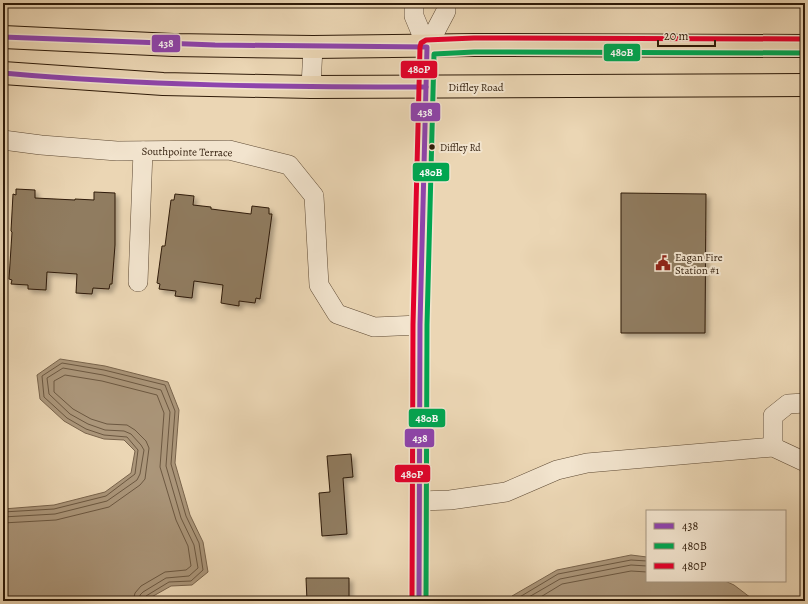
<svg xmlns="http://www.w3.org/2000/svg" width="808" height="604" font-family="Alegreya,serif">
  <defs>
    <filter id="shadow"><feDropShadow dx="3.5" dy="3.5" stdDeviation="2" flood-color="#0004"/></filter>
  </defs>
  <rect width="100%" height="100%" fill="#ebd6b4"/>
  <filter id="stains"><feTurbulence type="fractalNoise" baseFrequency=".005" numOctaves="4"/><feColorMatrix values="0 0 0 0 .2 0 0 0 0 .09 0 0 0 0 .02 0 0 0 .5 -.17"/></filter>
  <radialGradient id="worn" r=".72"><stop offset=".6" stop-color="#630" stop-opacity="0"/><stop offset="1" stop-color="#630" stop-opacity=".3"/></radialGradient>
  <g fill="#ab967a" stroke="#79644c">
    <polygon points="60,359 105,366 168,382 179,410 175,463 190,515 203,542 208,572 192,585 171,586 148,599 148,601 3,601 3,509 54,505 105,492 131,473 135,451 124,440 104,439 85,433 64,421 40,399 37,375"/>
    <polygon points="631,555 647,557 647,581 725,581 734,585 755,601 507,601 512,596 557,570"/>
  </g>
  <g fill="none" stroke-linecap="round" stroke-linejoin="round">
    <g stroke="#6c5841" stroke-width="1">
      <polyline points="3,512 54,509 106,496 135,474 138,450 127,437 104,435 86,429 67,418 44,397 42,376 62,363 104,370 165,385 175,411 171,464 186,516 199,543 203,570 191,581 169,582 146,596 144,601"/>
      <polyline points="3,517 55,514 107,501 137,480 140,474 144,450 141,445 131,434 124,431 105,430 88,424 70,414 49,394 47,378 63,368 103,375 161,390 170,412 166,466 181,518 194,545 198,568 189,576 166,578 143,592 140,595 139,601"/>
      <polyline points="3,523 56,520 109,507 140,485 145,479 149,448 146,441 135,430 127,425 107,424 91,419 73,409 54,392 54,381 65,375 102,381 157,395 164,413 160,467 176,520 188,546 191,566 186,570 165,572 141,586 135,593 133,601"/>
      <polyline points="513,601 558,574 631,560 647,561"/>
      <polyline points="522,601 560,579 631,565 647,566"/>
      <polyline points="534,601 562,584 631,571 647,572"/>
    </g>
  </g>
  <g fill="#907c61" stroke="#2e1a08" filter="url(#shadow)">
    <polygon points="16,189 35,190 35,198 75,200 75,199 94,200 94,192 115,193 115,245 112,284 110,284 109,289 93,288 92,294 76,293 77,274 47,272 46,290 28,289 28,285 11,284 12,280 9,279 12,232 11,231 13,194 16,195"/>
    <polygon points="621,193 706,194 705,333 621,333"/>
    <polygon points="175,194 194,196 193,205 211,207 211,209 251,214 252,206 269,208 269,214 272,214 267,251 260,299 256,298 255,303 239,301 239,306 221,303 223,285 194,281 192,298 175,296 176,291 159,289 160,284 157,283 162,246 165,246 171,200 174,200"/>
    <polygon points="351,454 353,477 343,478 347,534 322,536 319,493 330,492 327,456"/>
    <polygon points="306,578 349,578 349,601 307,601"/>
  </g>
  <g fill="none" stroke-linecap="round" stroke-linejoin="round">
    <g stroke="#5d4933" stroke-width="20">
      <g id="minor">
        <polyline points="414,3 414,16 427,47 420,325 419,601"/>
        <polyline points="427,47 446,11 446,3"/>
        <polyline points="311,87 313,47"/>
        <polyline points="3,140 41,145 117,151 229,150 289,165 314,196 319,285 337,314 374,327 420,325"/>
        <polyline points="138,282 143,151"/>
        <polyline points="773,447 773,416 788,404 805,403"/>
        <polyline points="419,501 450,500 506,492 557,470 587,463 773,447 805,462"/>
      </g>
    </g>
    <g stroke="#2e1a08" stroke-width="24">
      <g id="major">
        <polyline points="3,37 173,45 313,47 474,45 805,46"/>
        <polyline points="3,73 163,84 311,87 805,85"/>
      </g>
    </g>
    <use href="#minor" stroke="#f2e4ce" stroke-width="19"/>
    <use href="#major" stroke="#ebd6b4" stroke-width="22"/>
    <g stroke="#f2e4ce" stroke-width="8">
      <g id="bus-1">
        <polyline points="3,37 215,45 427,47 420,325 419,601"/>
        <path d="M3,73C144,86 285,87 426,87"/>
      </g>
    </g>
    <g stroke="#f2e4ce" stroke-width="8">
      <polyline id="bus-2" points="426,601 427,325 434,54 474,52 805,53"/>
    </g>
    <g stroke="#f2e4ce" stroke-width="8">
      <polyline id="bus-3" points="412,601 413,325 420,47 421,43 426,40 474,38 805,39"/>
    </g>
    <use href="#bus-1" stroke="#8e44ad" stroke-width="5"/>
    <use href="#bus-2" stroke="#00a651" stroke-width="5"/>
    <use href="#bus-3" stroke="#e4002b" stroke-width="5"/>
  </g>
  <defs>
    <g id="civic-bare" transform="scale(1.2)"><path d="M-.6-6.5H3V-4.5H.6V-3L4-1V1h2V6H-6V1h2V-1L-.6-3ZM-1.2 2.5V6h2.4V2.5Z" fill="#8f2418" stroke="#f2e4ce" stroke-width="2.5" paint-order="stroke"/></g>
  </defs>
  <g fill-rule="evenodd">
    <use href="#civic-bare" x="663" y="263"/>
  </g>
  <circle fill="#2e1a08" stroke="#f2e4ce" stroke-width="1.5" cx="432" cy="147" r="3.5"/>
  <g text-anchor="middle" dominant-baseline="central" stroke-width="4" stroke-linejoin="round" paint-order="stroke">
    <g font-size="10" fill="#2e1a08" stroke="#f2e4ce" text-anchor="start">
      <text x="440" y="147">Diffley Rd</text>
    </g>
    <g font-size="11" fill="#2e1a08" stroke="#f2e4ce">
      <text x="476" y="87">Diffley Road</text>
      <text transform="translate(187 152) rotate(1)">Southpointe Terrace</text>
    </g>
    <g font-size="11" fill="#2e1a08" stroke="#f2e4ce" text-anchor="start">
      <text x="675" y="257">Eagan Fire<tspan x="675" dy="13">Station #1</tspan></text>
    </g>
  </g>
  <g stroke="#f2e4ce" stroke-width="1.5">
    <rect x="151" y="34" width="30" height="19" rx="4" fill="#8e44ad"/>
    <rect x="603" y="43" width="38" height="19" rx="4" fill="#00a651"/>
    <rect x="400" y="60" width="38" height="19" rx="4" fill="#e4002b"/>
    <rect x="410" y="102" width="31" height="20" rx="4" fill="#8e44ad"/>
    <rect x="412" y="162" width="38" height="20" rx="4" fill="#00a651"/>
    <rect x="408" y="408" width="38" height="20" rx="4" fill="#00a651"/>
    <rect x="404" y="428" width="31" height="20" rx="4" fill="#8e44ad"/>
    <rect x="394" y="464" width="37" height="19" rx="4" fill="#e4002b"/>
  </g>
  <g font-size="11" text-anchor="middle" font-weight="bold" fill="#fff">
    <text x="166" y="47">438</text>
    <text x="622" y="56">480B</text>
    <text x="419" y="73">480P</text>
    <text x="425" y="116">438</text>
    <text x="431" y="176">480B</text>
    <text x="427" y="422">480B</text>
    <text x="420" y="442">438</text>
    <text x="412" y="478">480P</text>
  </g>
  <rect width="808" height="604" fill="none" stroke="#ebd6b4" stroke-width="16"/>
  <rect x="4" y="4" width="800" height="596" fill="none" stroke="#2e1a08" stroke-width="2"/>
  <rect x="8" y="8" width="792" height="588" fill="none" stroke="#2e1a08"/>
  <rect x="646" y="510" width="140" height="72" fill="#f2e4ce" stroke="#a4937f"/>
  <rect x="654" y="523" width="20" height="6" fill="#8e44ad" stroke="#a4937f"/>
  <text x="682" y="530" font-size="12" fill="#2e1a08">438</text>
  <rect x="654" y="543" width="20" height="6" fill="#00a651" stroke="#a4937f"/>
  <text x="682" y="550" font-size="12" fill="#2e1a08">480B</text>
  <rect x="654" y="563" width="20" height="6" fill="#e4002b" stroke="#a4937f"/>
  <text x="682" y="570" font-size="12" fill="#2e1a08">480P</text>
  <path d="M658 40v6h57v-6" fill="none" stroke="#2e1a08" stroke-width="2"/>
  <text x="664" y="40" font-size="12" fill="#2e1a08" stroke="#f2e4ce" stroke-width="3" paint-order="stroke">20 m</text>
  <rect width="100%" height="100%" filter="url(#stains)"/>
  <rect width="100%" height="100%" fill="url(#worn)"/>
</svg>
